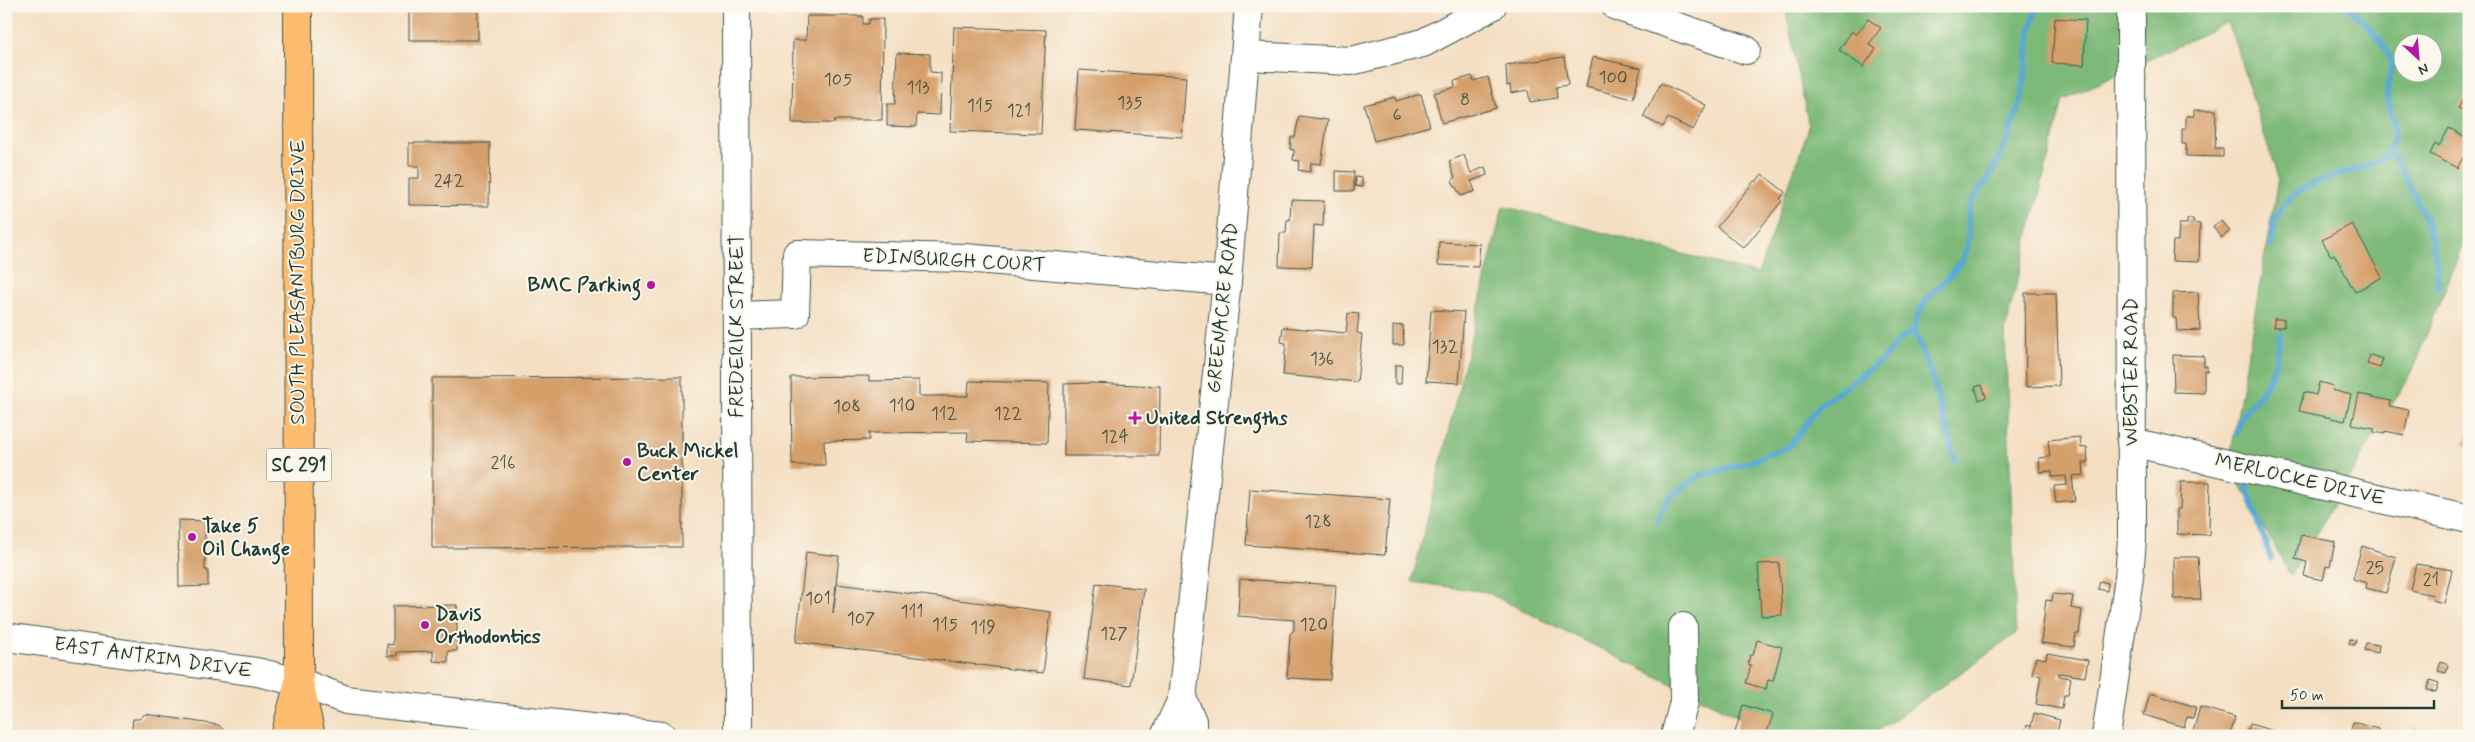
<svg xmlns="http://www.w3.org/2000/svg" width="2475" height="742" font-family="Mynerve,sans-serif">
  <rect width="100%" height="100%" fill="#fbf7ec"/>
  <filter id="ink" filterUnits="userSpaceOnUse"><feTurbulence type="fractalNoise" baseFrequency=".02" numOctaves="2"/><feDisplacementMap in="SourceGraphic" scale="10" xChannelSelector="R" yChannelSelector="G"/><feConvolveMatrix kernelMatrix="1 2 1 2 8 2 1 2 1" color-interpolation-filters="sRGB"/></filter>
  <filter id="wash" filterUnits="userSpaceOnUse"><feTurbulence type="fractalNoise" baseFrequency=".0096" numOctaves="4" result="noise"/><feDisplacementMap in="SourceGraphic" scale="20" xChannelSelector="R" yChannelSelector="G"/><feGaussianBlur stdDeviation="1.12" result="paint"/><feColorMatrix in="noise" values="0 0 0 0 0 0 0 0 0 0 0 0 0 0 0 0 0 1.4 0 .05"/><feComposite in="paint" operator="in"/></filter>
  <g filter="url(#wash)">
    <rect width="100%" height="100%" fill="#f4dfc3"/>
    <path fill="#7db978" stroke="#4e7b56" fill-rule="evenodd" d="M1785,6H2469V230L2412,371L2291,576L2229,464L2278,178L2228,22L2063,100L2005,330L2016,634L1871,736H1777L1486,592L1412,582L1503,206L1758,274L1809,127ZM2402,42H2432V72H2402Z"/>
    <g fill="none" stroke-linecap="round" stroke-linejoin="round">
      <g stroke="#58a9d3" stroke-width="6">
        <path d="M2389,151C2416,191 2439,239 2438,289"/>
        <path d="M2271,247C2272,238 2272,228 2275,220C2297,166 2377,179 2390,148C2402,120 2386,113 2387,92C2388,82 2393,72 2391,62C2387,43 2360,18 2346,6"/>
        <path d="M2237,433C2239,415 2255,401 2265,387C2275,371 2278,353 2280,335"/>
        <path d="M1955,460L1934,383L1915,331C1914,297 1952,283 1965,254C1972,241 1966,223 1969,209C1973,195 1985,186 1991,174C2003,152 2013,126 2020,103C2029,73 2025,34 2038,6"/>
        <polyline points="2248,480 2247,488 2271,559"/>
        <polyline points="1657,521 1669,497 1699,476 1747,463 1790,446 1819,406 1882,360 1901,338 1915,331"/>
      </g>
    </g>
    <g id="blocks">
      <g fill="#d59f6b">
        <polygon points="404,6 478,6 478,40 409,40 409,8 404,8"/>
        <polygon points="807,16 863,16 863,24 869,24 869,19 883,19 882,120 834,120 835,123 792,123 793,40 806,40"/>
        <polygon points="2055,18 2086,20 2084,65 2052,63"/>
        <polygon points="1868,19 1881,28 1869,44 1876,49 1863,67 1839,50 1852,31 1856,35"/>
        <polygon points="954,27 1046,30 1041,134 950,131"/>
        <polygon points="897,53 930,54 930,72 941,73 940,115 917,114 916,127 887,126 887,104 895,104"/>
        <polygon points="1564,57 1568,85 1556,87 1557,98 1530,102 1528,90 1511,93 1510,85 1507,86 1506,65"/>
        <polygon points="1593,57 1641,68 1633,99 1586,87"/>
        <polygon points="1079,70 1186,77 1182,137 1075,130"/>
        <polygon points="1472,76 1474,81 1488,77 1496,108 1442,123 1434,93 1455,87 1454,81"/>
        <polygon points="1661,83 1706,105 1693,130 1668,118 1663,127 1643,117"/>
        <polygon points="2469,88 2469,113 2458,108"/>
        <polygon points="1421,94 1430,126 1374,141 1364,105 1395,97 1396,101"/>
        <polygon points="2194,110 2216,110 2215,148 2223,148 2223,157 2186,156 2186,144 2182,144 2182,129 2186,129 2186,116 2194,116"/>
        <polygon points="1299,116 1328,120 1321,164 1311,163 1310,172 1298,170 1300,161 1293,160 1294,150 1290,149 1291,137 1295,137"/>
        <polygon points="2449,128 2469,139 2464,150 2469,152 2465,159 2463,158 2457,168 2430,154 2435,144 2439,146"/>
        <polygon points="409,143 490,143 489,206 409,205 409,178 419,178 419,166 409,166"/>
        <polygon points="1464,155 1471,173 1485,167 1487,175 1471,181 1475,191 1461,196 1452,181 1455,178 1449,161"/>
        <polygon points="1336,171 1354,172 1354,191 1336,191"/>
        <polygon points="1762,174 1785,192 1780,199 1782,201 1744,248 1717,227 1754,181 1756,182"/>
        <polygon points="1356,177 1362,178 1362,187 1355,186"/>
        <polygon points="1291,200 1324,201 1323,226 1314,225 1312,267 1279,266 1280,233 1286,233 1287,220 1290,220"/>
        <polygon points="2187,219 2193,219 2193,223 2200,224 2199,262 2172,261 2173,241 2178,241 2179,224 2187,224"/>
        <polygon points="2221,221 2230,231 2221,238 2213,227"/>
        <polygon points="2352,224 2382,277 2355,292 2334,254 2331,256 2322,240"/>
        <polygon points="1439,242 1480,244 1478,267 1438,265"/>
        <polygon points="2198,292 2200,330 2177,331 2176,318 2173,318 2173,293"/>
        <polygon points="2025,293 2056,293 2059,386 2026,387"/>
        <polygon points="1431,310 1464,312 1459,383 1426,381"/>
        <polygon points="1348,313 1359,314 1357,333 1362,334 1357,382 1283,375 1286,343 1281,342 1283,327 1346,333"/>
        <rect x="2274" y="319" width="10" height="8"/>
        <polygon points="1403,325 1404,345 1393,345 1393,326"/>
        <polygon points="2173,355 2204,356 2204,366 2207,366 2207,371 2204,370 2204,393 2174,392"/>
        <polygon points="2370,355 2383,359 2380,368 2367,364"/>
        <polygon points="1395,365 1402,365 1401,384 1395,384"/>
        <polygon points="869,376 869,381 919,380 919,396 968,396 969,381 1049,383 1047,443 967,441 968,432 869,433 869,440 824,441 825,465 792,465 791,377"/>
        <polygon points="682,377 682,547 432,548 432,378"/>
        <polygon points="2319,382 2333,386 2332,390 2351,395 2345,421 2299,411 2304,392 2316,395"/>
        <polygon points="1090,383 1160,386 1159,456 1064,456 1064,384"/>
        <polygon points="1982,385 1986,397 1979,400 1975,387"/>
        <polygon points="2359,394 2391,401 2390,406 2409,410 2404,435 2385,431 2385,434 2374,432 2374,428 2352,424"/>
        <polygon points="2469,430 2469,447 2463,444"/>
        <polygon points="2080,437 2081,448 2087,447 2088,463 2083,463 2084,475 2072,476 2075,501 2056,503 2054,486 2067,485 2066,476 2052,477 2052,471 2040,472 2039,458 2050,457 2048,440"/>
        <polygon points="2181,482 2210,482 2209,535 2177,534 2177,509 2180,509"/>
        <polygon points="1250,489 1390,499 1385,555 1246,545"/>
        <polygon points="178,520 205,521 205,570 208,570 208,586 179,587"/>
        <polygon points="2301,535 2335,542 2330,567 2326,566 2323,580 2304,576 2307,562 2295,559"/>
        <polygon points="2362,546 2396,557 2386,593 2366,588 2367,583 2353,579"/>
        <polygon points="806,552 839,556 833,613 837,584 1051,612 1043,673 796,642"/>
        <polygon points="2174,557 2198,557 2201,599 2174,599"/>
        <polygon points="1779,563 1782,615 1761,616 1758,564"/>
        <polygon points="2416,564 2452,570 2444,603 2432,600 2433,595 2410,590"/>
        <polygon points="1240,579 1336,585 1330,680 1287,678 1290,634 1294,630 1294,620 1238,616"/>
        <polygon points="2100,581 2108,583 2107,591 2098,589"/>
        <polygon points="1096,583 1144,589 1131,685 1084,679"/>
        <polygon points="2053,594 2073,596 2071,608 2082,610 2079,634 2076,634 2074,647 2041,643 2046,600 2052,601"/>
        <polygon points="2469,600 2469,613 2464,611"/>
        <polygon points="457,605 457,651 448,651 448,662 433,661 433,651 397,652 397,656 387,656 387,644 393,645 393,606"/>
        <polygon points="2350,639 2356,640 2355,645 2349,644"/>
        <polygon points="1757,640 1782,647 1773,681 1768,680 1766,689 1746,683 1751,665 1748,664 1750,655 1753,655"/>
        <polygon points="2366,643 2379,645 2378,653 2364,650"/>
        <polygon points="2047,653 2088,660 2085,677 2059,673 2059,676 2071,678 2068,695 2064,695 2062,709 2036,704 2041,675 2032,674 2036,657 2046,659"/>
        <polygon points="2441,662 2448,665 2446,673 2438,671"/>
        <polygon points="2430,680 2439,683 2436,692 2427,689"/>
        <polygon points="2150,693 2196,707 2193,718 2187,717 2184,727 2144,715"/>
        <polygon points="1743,705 1773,714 1766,736 1734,736"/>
        <polygon points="2200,707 2235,717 2230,736 2205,736 2193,732"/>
        <polygon points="2034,713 2060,720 2057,733 2059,736 2024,736 2027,725 2031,727"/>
        <polygon points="145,714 219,725 228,736 131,736 133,719 139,719"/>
        <polygon points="2353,722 2378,729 2377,736 2349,736"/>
        <polygon points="2250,724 2277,732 2276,736 2246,736"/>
        <polygon points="2415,728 2429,734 2428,736 2412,736"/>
      </g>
    </g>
  </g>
  <g filter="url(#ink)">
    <use href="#blocks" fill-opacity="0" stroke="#3f5549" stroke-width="1"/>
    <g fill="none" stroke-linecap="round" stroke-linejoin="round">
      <g stroke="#3f5549" stroke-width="30">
        <g id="minor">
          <polyline points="736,6 738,736"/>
          <polyline points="1616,6 1746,50"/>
          <polyline points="1246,56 1351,61 1423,43 1492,6"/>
          <polyline points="737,316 795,314 797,254 965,258 1227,281"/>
          <polyline points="2131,442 2469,519"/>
          <polyline points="6,637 257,672 299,682 346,700 662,736"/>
          <polyline points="1182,699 1192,721 1192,736"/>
          <polyline points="1165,736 1182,699 1227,281 1249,6"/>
          <polyline points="1675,736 1684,702 1683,627"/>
          <polyline points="2106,736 2129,577 2132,539 2131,6"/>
        </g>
      </g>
      <g stroke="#3f5549" stroke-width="30">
        <g id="major">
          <polyline points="300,686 311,736"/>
          <polyline points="285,736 299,682 298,6"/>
        </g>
      </g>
      <use href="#minor" stroke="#fff" stroke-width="28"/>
      <use href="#major" stroke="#febc70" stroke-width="28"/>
    </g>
  </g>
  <g fill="#b5179e" stroke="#fbf7ec" stroke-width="2">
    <circle cx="651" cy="285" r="5"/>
    <path d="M1132.5 410.5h5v5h5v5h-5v5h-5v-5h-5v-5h5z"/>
    <circle cx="627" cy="462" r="5"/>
    <circle cx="192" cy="537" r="5"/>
    <circle cx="425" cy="625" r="5"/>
  </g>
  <g text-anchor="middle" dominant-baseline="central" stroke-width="4" stroke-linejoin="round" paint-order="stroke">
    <g font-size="18" fill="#4c5642">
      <text x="1613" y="78">100</text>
      <text x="838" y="80">105</text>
      <text x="918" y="88">113</text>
      <text x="1465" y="100">8</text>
      <text x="1130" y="103">135</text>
      <text x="980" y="106">115</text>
      <text x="1019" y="111">121</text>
      <text x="1397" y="115">6</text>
      <text x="449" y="181">242</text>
      <text x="1445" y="347">132</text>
      <text x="1322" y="359">136</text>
      <text x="902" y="406">110</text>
      <text x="847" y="407">108</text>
      <text x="944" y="414">112</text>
      <text x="1008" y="414">122</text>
      <text x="1115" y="437">124</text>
      <text x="503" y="463">216</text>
      <text x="1318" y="522">128</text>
      <text x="2375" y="568">25</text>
      <text x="2431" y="580">21</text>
      <text x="818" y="599">101</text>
      <text x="912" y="612">111</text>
      <text x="861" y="619">107</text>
      <text x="945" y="625">115</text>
      <text x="1314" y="625">120</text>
      <text x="983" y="628">119</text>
      <text x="1114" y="634">127</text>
    </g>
    <rect fill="#fbf7ec" stroke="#61756b" stroke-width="1" x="266.5" y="448.5" width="65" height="33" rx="4"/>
    <g font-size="19" font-weight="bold" fill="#1f3d34">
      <text x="299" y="465">SC 291</text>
    </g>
    <g font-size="20" fill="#1f3d34" stroke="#fbf7ec">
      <text transform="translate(954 261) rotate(3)">EDINBURGH COURT</text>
      <text transform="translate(298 282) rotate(-90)">SOUTH PLEASANTBURG DRIVE</text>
      <text transform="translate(1223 308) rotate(-84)">GREENACRE ROAD</text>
      <text transform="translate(737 326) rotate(-90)">FREDERICK STREET</text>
      <text transform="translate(2131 372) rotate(-90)">WEBSTER ROAD</text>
      <text transform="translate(2300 480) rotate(13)">MERLOCKE DRIVE</text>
      <text transform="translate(153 658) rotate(8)">EAST ANTRIM DRIVE</text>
    </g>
    <g font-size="20" font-weight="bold" fill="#1f3d34" stroke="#fbf7ec" text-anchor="start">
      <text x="641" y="285" text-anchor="end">BMC Parking</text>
      <text x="1146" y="418">United Strengths</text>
      <text x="637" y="451">Buck Mickel<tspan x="637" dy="23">Center</tspan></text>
      <text x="202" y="526">Take 5<tspan x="202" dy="23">Oil Change</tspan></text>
      <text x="435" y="614">Davis<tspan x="435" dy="23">Orthodontics</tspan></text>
    </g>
  </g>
  <rect width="2475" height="742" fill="none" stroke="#fbf7ec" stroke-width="25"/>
  <g transform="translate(2418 58) rotate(154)"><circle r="24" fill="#fbf7ec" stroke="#a3ada2"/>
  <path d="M0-4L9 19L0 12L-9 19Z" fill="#b5179e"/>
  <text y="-8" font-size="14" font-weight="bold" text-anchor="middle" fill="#1f3d34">N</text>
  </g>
  <path d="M2282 700v8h152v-8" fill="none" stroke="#1f3d34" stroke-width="2.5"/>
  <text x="2290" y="700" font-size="15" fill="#1f3d34" stroke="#fbf7ec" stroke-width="4" paint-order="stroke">50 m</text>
</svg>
